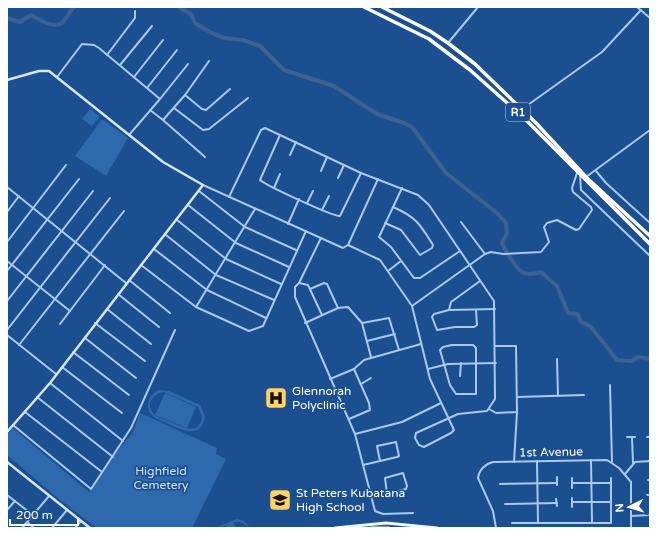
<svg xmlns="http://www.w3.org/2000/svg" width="657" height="535" font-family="'Varela Round',sans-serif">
  <rect width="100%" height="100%" fill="#1b4f8f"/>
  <g fill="#2e69ad" fill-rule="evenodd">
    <polygon points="90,109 100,117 92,126 82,119"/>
    <polygon points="102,119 128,138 106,176 75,156"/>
    <path d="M159,390L169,391L200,405L205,416C202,440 182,430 168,424C163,421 156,420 152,415C144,406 149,394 159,390ZM164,392L198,407L202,417C200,436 182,427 171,422C166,420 158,418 154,414C145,405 153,393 164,392Z"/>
    <polygon points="165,393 196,407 187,428 155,415"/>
    <polygon points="140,413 217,448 216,454 226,459 192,528 97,528 60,500 7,455 7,435 13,428 89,492 112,457 132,434"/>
    <polygon points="237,519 244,521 250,528 241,522 233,522 236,528 222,528 232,523 220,528 215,528"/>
  </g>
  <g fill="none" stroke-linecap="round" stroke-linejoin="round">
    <g stroke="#3c6290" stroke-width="4">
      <path d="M179,7L191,14L195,23L210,32L224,38L243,40L260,46L284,70L334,86L377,114L404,123L412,127L446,173L497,213L506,223L507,233L502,243C504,249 516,268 522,272C527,275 535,274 541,272L557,286L568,313L578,314L580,321L591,327L617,360L632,361L638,357L650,359"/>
      <path d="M7,18L20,22L31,15C39,19 52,29 62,23C66,19 70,11 74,7"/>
    </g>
    <g stroke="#a9c9ee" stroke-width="2">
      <polyline points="637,7 650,18"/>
      <polyline points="448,43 478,7"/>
      <polyline points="107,55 135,18 135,11"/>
      <polyline points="120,65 152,26"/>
      <polyline points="57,77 82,44 94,45 99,48 160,99 129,135"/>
      <polyline points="134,77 163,40"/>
      <polyline points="147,88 177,50"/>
      <polyline points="185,95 202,109 206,110 230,89"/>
      <polyline points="160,99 188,64"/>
      <polyline points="174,108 203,130 209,129 248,98"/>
      <polyline points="150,110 163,120 205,157"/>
      <polyline points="518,112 602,52 641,10"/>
      <polyline points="163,120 185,95 209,61"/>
      <path d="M280,135L260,180C267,186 334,217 340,216L361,173"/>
      <polyline points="290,155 296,142"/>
      <polyline points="321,171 327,157"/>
      <polyline points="596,171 606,183 650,223"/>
      <polyline points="580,175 581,190 650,256"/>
      <polyline points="586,177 650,130"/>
      <polyline points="338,178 344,165"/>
      <polyline points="203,185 343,248 348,245 378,179"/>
      <polyline points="7,187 126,283"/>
      <polyline points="274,188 280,174"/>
      <polyline points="402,188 379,237 391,247 414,278 420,278 460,251"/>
      <polyline points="199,191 245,227 296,250"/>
      <polyline points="229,197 261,130 265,128 361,173 418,195 429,205 494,301 495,399 487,411 458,414 416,433 415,438 419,445 424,447 451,433 454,430 430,379 412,306 380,260 348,245"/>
      <polyline points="307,203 313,191"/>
      <polyline points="188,205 236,243 289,267"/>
      <polyline points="322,210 329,196"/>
      <polyline points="7,212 19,196"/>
      <polyline points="177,220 226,259 281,284"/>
      <path d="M385,223L401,230L420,255L432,248L433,245C420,224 416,217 393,207"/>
      <polyline points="288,224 299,199"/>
      <polyline points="166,235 216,275 274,300"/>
      <polyline points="321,238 299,283 295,287 295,297 355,434"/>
      <polyline points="7,242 66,165"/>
      <polyline points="154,249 207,290 266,318"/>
      <polyline points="485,254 491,252 503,254 541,252 549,242 544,227 547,223 557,220 576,230 579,229 592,210 591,207 573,192 572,188 577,173"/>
      <polyline points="7,261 70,311"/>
      <polyline points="141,265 196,307 249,331 263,326 306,231"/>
      <polyline points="7,271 79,179"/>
      <polyline points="388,271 401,261"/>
      <polyline points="129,280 170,313"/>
      <polyline points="299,283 308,285 322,315"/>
      <polyline points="310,289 324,283 327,284 338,308"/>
      <polyline points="118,294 159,327"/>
      <polyline points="7,301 93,191"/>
      <polyline points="412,306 485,254 461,222"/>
      <polyline points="196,307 255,209"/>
      <polyline points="107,309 151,344"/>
      <polyline points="449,310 451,302 480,281"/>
      <polyline points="476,310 477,325 474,327 455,327 437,330 432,317 434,314 449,310 495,309"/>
      <polyline points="95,323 145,361"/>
      <polyline points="305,323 338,308 348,307 362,323 371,357"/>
      <polyline points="362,323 389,318 399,350"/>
      <polyline points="60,324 105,265"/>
      <polyline points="7,330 110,198"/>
      <polyline points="7,335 56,374"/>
      <polyline points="85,338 136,378"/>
      <polyline points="367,341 395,334"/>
      <polyline points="19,345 124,211"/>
      <polygon points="452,345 473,345 476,348 476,394 456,394 450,385 440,350 443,347"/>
      <polyline points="73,352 129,395"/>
      <polyline points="557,359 558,396"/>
      <polyline points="62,367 122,413"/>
      <polyline points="428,369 448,364 496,363"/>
      <polyline points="460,376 461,363"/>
      <polyline points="330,379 354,369 364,360 421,344"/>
      <polyline points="50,383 123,441"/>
      <polyline points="361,384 371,378"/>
      <polyline points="610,385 612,462"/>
      <polyline points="37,397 113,457"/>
      <polyline points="517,397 584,395"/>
      <polyline points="489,409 496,413 517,412 516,346 495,346"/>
      <polyline points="25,412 102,472"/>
      <polyline points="349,419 370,410 369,403 354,369"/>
      <polyline points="13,425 91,489 131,428 175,330"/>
      <polyline points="627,437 635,437"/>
      <polyline points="632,437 633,463"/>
      <polyline points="647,437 650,437"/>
      <polyline points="591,460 592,522"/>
      <polyline points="537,461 538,523"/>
      <polyline points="514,462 517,412"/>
      <polyline points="363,465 397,457 399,456 396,442 377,446 380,461"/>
      <polyline points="625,474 635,462 650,461"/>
      <polyline points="557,477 557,485"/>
      <polyline points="648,480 650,480"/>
      <polyline points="572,483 611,483"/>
      <polyline points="500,484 557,483"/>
      <polyline points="572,488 572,478"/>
      <polyline points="7,495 33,515"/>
      <polyline points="647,495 650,495"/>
      <polyline points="370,498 406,489 407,486 403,473 385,478 387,494"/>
      <polyline points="556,499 557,506"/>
      <polyline points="572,502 611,502"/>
      <polyline points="505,504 557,503"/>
      <polyline points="572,507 572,498"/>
      <polyline points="7,510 15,501"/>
      <polyline points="413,513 383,514 375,511 355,434 402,422 441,403"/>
      <polyline points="631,516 650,515"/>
      <polyline points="27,522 34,528"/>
      <polyline points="512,523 611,523 611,478"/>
      <polyline points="22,528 49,496"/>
      <polyline points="52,528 67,510"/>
      <polyline points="75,528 81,521"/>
      <path d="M496,528L493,511L478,478C479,470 485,464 493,462L607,460L619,468L631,482V528"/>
    </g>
    <g stroke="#d6e6fa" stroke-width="2.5">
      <polyline points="7,80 39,71 49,71 163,162 203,185 50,383 7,432"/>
      <polyline points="7,462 90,528"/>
    </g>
    <g stroke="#f0f6ff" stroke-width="3">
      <polyline points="335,528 386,523 437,528"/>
      <polyline points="371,528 389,528"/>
    </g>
    <g stroke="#fff" stroke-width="3.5">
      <polyline points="364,7 429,39 470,70 523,117 650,244"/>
      <polyline points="382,7 430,31 448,43 475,64 536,123 587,178 650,236"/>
    </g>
  </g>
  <defs>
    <g id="hospital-square" transform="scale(1.15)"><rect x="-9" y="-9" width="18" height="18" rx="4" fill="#ffd166" stroke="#1b4f8f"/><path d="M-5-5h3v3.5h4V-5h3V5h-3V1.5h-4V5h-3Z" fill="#111"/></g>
    <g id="school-square" transform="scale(1.15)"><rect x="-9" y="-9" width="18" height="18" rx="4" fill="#ffd166" stroke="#1b4f8f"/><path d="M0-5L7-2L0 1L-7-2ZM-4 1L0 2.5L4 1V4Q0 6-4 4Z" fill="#111"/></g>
  </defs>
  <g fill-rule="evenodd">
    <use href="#hospital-square" x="276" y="398"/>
    <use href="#school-square" x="280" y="500"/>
  </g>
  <g text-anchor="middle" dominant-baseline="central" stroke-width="3.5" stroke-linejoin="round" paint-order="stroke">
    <rect fill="#1b4f8f" stroke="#bbcadd" stroke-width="1" x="506" y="103" width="24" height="18" rx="3"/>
    <g font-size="11" font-weight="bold" fill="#fff">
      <text x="518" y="112">R1</text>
    </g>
    <g font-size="12" fill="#fff" stroke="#1b4f8f" text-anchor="start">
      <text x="292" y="391">Glennorah<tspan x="292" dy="14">Polyclinic</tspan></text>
      <text x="296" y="493">St Peters Kubatana<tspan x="296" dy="14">High School</tspan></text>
    </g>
    <g font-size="12" fill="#fff" stroke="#1b4f8f">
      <text transform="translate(551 452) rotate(-1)">1st Avenue</text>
    </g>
    <g font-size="12" fill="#cfe3fa" stroke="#1b4f8f">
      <text x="161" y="471">Highfield<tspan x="161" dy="14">Cemetery</tspan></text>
    </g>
  </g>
  <rect width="657" height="535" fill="none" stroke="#ffffff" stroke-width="16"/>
  <g transform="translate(629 507) rotate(265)" stroke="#1b4f8f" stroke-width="3" paint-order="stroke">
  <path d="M0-3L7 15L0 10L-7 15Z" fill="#ffffff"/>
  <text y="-6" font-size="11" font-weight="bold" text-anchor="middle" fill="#ffffff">N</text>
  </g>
  <path d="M10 519v6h68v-6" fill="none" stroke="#ffffff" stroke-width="2"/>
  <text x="16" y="519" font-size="12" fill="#ffffff" stroke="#1b4f8f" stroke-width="3" paint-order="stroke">200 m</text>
</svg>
